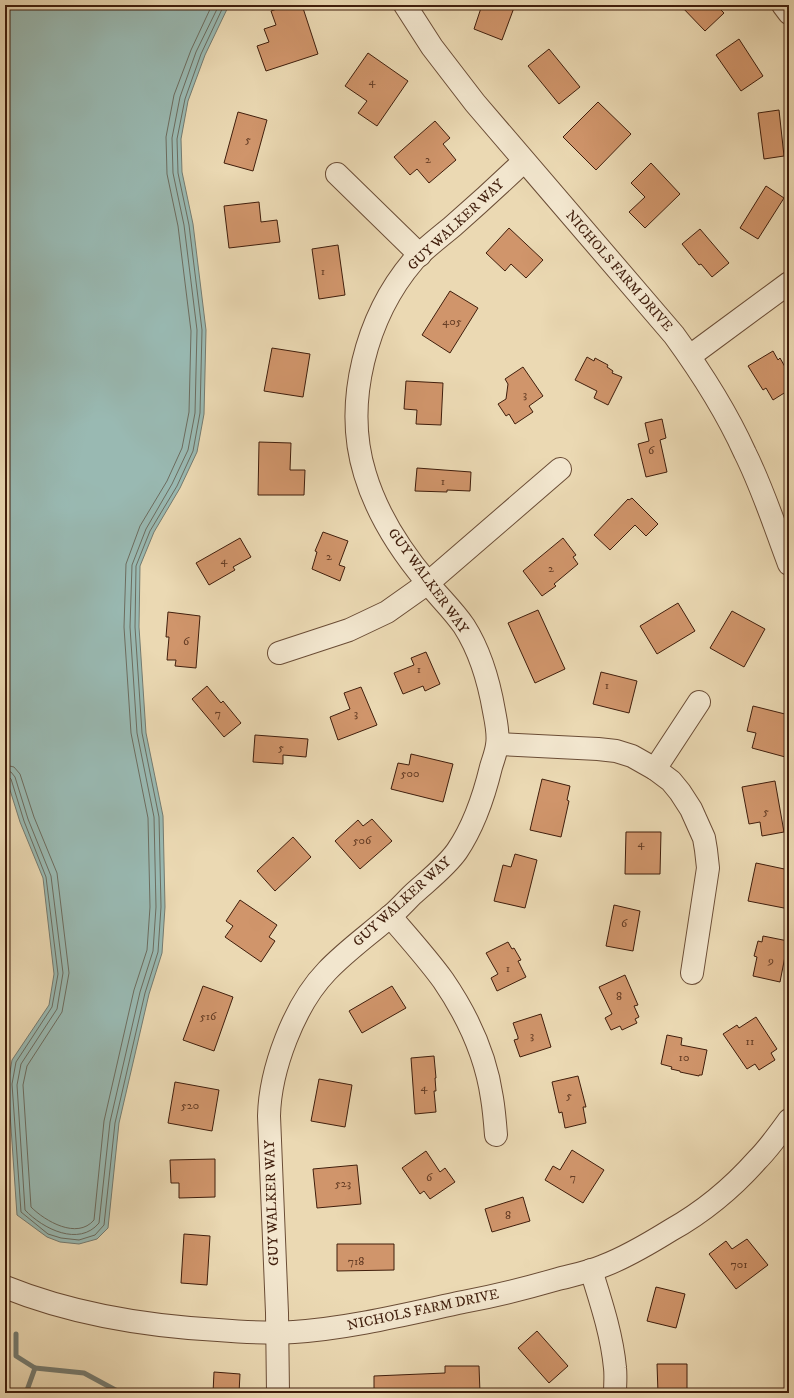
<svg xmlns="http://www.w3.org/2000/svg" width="794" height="1398" font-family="'IM FELL DW Pica',serif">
  <rect width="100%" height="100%" fill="#ebd9b3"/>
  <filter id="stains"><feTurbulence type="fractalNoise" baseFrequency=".005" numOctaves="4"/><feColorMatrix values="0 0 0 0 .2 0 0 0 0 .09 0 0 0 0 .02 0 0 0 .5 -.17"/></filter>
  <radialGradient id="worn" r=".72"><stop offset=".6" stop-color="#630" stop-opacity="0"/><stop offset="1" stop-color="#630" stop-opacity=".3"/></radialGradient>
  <polygon fill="#99b9b2" stroke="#757b70" points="5,5 229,5 205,55 188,101 181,139 182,172 193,224 206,330 204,414 197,452 180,488 154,532 140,566 139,627 146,733 163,816 165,907 162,953 149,994 119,1123 108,1228 97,1239 79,1244 60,1242 47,1237 17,1215 8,1084 12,1060 49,1005 54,974 43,878 20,822 5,774"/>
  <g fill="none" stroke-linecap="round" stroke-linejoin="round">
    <g stroke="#6c6c5f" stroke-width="1">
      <path d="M5,765L14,767L20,774L34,817L57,873L69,973L62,1012L27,1066L23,1085L31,1207C45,1221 77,1240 94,1220L104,1121L134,990L147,950L150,907L148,818L131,733L124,627L126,564L140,526L167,481L182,448L189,412L191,331L178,226L167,174L166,137L174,95L191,50L212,5"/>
      <path d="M5,771L11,772L15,777L28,819L51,876L63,973L57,1009L21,1064L17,1085L25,1210C43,1229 79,1247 99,1223L110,1122L140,992L153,951L156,907L154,817L137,733L130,627L132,565L146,529L172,484L188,450L195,413L197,330L184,225L173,173L172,138L180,97L196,52L219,5"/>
      <polyline points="5,776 9,777 11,779 24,821 46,877 58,974 52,1007 16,1062 12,1084 21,1212 48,1234 61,1238 79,1240 95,1235 104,1225 115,1123 145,993 158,952 161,907 159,817 142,733 135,627 136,566 150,531 177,486 193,451 200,413 202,330 189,225 178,173 177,139 185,99 201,54 224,5"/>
    </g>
    <g stroke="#757b70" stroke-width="5">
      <polyline points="16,1334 16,1356 35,1368 26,1393"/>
      <polyline points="35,1368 84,1373 121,1393"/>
    </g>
  </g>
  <g fill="#d0956b" stroke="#401e0c">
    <polygon points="288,5 302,5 318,54 266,71 257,46 269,42 264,29 276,25 271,11"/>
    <polygon points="482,5 515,5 502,40 474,29"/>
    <polygon points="680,5 716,5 724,13 705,31"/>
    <polygon points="739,39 763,76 741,91 716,55"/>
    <polygon points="549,49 580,87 559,104 528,66"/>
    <polygon points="368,53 408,81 377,126 358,113 367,101 345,86"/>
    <polygon points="598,102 631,134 596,170 563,137"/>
    <polygon points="779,110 784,156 764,159 758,113"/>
    <polygon points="238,112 267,120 253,171 224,163"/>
    <polygon points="435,121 450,138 443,144 456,160 429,183 417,169 410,175 394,157"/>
    <polygon points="651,163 680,194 645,228 629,212 645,197 631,183"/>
    <polygon points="766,186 784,198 758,239 740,228"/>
    <polygon points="259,202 261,222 277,220 280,242 229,248 224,206"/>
    <polygon points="509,228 543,260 526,278 511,264 505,271 486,253"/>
    <polygon points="700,229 729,263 712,277 701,264 699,265 682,244"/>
    <polygon points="338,245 345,295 319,299 312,249"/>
    <polygon points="450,291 478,308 450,353 422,335"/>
    <polygon points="272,348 310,354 303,397 264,391"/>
    <polygon points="773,351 778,360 780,358 789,374 789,390 773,400 766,388 763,390 748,366"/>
    <polygon points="587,357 594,361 595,358 608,365 607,367 613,371 612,373 622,377 608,405 594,398 597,391 575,380"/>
    <polygon points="523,367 543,396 529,406 533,412 515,424 509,414 506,416 498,404 506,399 508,384 505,379"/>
    <polygon points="406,381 443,383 441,425 416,424 417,410 404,409"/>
    <polygon points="662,419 666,438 660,440 667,472 646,477 638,444 649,441 645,423"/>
    <polygon points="259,442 291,443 290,470 305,470 304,495 258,495"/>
    <polygon points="417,468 471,472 470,491 447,490 447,492 415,491"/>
    <polygon points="632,498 658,524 646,536 635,525 610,550 594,535 628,499 629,500"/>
    <polygon points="323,532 348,541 339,565 345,567 340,581 312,569 317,552 315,551"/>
    <polygon points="240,538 251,557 233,567 235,570 209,585 196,563"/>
    <polygon points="563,538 576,555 573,557 578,564 554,584 556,586 542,596 523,571"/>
    <polygon points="678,603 695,631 657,654 640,626"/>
    <polygon points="538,610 565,669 535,683 508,623"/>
    <polygon points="732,611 765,629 744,667 710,648"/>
    <polygon points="168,612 200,616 196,668 175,666 176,660 167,660 169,637 166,637"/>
    <polygon points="426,652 440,684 425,691 423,686 403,694 394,673 414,665 411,658"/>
    <polygon points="601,672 637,681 629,713 593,704"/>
    <polygon points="207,686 221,703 223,701 241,723 224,737 192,699"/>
    <polygon points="361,687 377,725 338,740 330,717 350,709 344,693"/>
    <polygon points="753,706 789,715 789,758 752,748 756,733 747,731"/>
    <polygon points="255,735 308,739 306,757 283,755 283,764 253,762"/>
    <polygon points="411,754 453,764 443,802 391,789 398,763 409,765"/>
    <polygon points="542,779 570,786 567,800 569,801 561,837 530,830"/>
    <polygon points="775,781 784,832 762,836 760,822 749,824 742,787"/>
    <polygon points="372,819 392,841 360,869 335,841 358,820 363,826"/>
    <polygon points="626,832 661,832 660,874 625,874"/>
    <polygon points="293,837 311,857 275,891 257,871"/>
    <polygon points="515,854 537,860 525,908 494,901 503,865 511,867"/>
    <polygon points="756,863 789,870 789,909 748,901"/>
    <polygon points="240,900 277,925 269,937 275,941 261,962 225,937 233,926 226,921"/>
    <polygon points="614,905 640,911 633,951 606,946"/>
    <polygon points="763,936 788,941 780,982 753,976 757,957 754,956 758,941 762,942"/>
    <polygon points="508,942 512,949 514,948 521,960 518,961 526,977 497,991 491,978 498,974 486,953"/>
    <polygon points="625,975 638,1005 634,1006 639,1017 635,1019 637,1023 622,1030 620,1026 611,1030 605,1018 612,1014 599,987"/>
    <polygon points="203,986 233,997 214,1051 183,1040"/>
    <polygon points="392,986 406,1008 362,1033 349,1011"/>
    <polygon points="541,1014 551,1047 520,1057 514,1040 518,1039 518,1037 513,1023"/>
    <polygon points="756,1017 777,1049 771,1053 775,1060 759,1070 755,1064 747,1069 723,1034 737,1025 739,1028"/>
    <polygon points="667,1035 682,1038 681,1045 707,1050 702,1075 699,1075 699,1076 680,1072 680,1071 671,1069 672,1067 661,1064"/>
    <polygon points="434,1056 436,1078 435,1078 436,1091 434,1091 436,1112 415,1114 411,1058"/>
    <polygon points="578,1076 586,1107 583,1107 586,1123 565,1128 562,1112 559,1113 552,1082"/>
    <polygon points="319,1079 352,1085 345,1127 311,1121"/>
    <polygon points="175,1082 219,1090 212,1131 168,1123"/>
    <polygon points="572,1150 604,1170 583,1203 545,1180 553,1166 560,1170"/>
    <polygon points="426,1151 440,1172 445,1168 455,1182 430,1199 424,1191 420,1194 402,1168"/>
    <polygon points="215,1159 215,1197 179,1198 179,1183 171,1183 170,1160"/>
    <polygon points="357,1165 361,1204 317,1208 313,1169"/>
    <polygon points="523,1197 530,1221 492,1232 485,1209"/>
    <polygon points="184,1234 210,1236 207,1285 181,1283"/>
    <polygon points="747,1239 768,1265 736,1289 709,1254 726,1241 732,1249"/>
    <polygon points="337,1244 394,1244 394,1270 337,1271"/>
    <polygon points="656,1287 685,1294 676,1328 647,1321"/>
    <polygon points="537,1331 568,1366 549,1383 518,1348"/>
    <polygon points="657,1364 687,1364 687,1393 658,1393"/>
    <polygon points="445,1366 479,1366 480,1393 374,1393 374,1376 445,1373"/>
    <polygon points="214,1372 240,1374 239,1393 213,1393"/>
  </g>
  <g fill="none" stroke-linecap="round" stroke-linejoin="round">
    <g stroke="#6b4d36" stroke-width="24">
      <g id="minor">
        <path d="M405,5L432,47L475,103L674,335C701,372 726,411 745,453C763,489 775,527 789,564"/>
        <polyline points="783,5 789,13"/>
        <polyline points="337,174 420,255"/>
        <polyline points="690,356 789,283"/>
        <polyline points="279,653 349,630 387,612 428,583 560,469"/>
        <polyline points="498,744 598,749 616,751 632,756 655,769 671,781 680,792 691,809 704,838 706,850 708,868 692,973"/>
        <polyline points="655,769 699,702"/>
        <path d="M390,916C408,937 427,958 443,980C467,1015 486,1056 492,1098C494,1110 495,1122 496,1135"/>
        <path d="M591,1270C601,1302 612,1335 615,1368C616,1376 615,1385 615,1393"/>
        <path d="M5,1287C72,1314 145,1326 218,1330C243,1332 269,1334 294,1332C351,1328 407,1314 463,1302C495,1296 527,1288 558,1279C573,1275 589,1272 603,1266C627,1257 650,1243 671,1230C703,1212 733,1187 757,1160C769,1148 779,1134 789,1120"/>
        <path d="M278,1393L277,1313L269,1116C270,1070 294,1005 327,971C345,952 367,936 387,919C396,912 404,903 412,895C427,881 445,868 457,851C474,826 484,796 491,767C493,760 496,753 497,745C499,734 496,722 494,711C489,682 480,651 464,626C453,610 439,597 427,582C400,550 377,514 365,474C343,403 366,316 414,260C425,248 440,237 453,226C477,205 501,183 524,161"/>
      </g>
    </g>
    <use href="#minor" stroke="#f2e6ce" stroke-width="22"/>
  </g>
  <g text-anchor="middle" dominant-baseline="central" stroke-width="3" stroke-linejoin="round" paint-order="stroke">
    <g font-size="12" fill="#643c24">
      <text x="372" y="81">4</text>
      <text x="248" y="139">5</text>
      <text x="428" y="159">2</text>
      <text x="323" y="271">1</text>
      <text x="452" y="321">405</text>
      <text x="525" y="394">3</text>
      <text x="651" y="450">6</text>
      <text x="443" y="481">1</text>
      <text x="329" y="556">2</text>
      <text x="224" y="560">4</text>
      <text x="551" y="568">2</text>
      <text x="186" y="641">6</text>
      <text x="419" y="669">1</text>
      <text x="607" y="685">1</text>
      <text x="218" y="713">7</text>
      <text x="356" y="713">3</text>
      <text x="281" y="747">5</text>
      <text x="410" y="773">500</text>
      <text x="766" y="811">5</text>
      <text x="362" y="840">506</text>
      <text x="641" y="843">4</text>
      <text x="624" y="923">6</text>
      <text x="771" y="960">9</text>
      <text x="508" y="968">1</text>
      <text x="619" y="996">8</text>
      <text x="208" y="1016">516</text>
      <text x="532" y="1035">3</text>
      <text x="750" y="1041">11</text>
      <text x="684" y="1057">10</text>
      <text x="424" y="1087">4</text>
      <text x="569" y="1095">5</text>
      <text x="190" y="1105">520</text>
      <text x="429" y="1177">6</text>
      <text x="573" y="1177">7</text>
      <text x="343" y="1183">523</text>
      <text x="508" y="1215">8</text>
      <text x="356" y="1261">718</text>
      <text x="739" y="1264">701</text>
    </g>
    <g font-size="14" fill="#401e0c" stroke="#f2e6ce">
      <text transform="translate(456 225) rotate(-43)">GUY WALKER WAY</text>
      <text transform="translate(619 271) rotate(49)">NICHOLS FARM DRIVE</text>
      <text transform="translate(428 581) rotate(54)">GUY WALKER WAY</text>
      <text transform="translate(402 902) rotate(-42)">GUY WALKER WAY</text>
      <text transform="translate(272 1203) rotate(-92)">GUY WALKER WAY</text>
      <text transform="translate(423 1310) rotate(-12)">NICHOLS FARM DRIVE</text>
    </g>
  </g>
  <rect width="794" height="1398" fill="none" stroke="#ebd9b3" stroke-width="20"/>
  <rect x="6" y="6" width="782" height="1386" fill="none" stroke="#401e0c" stroke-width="2"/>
  <rect x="10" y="10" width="774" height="1378" fill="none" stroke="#401e0c"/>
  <rect width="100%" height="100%" filter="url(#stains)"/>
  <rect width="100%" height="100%" fill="url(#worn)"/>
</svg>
